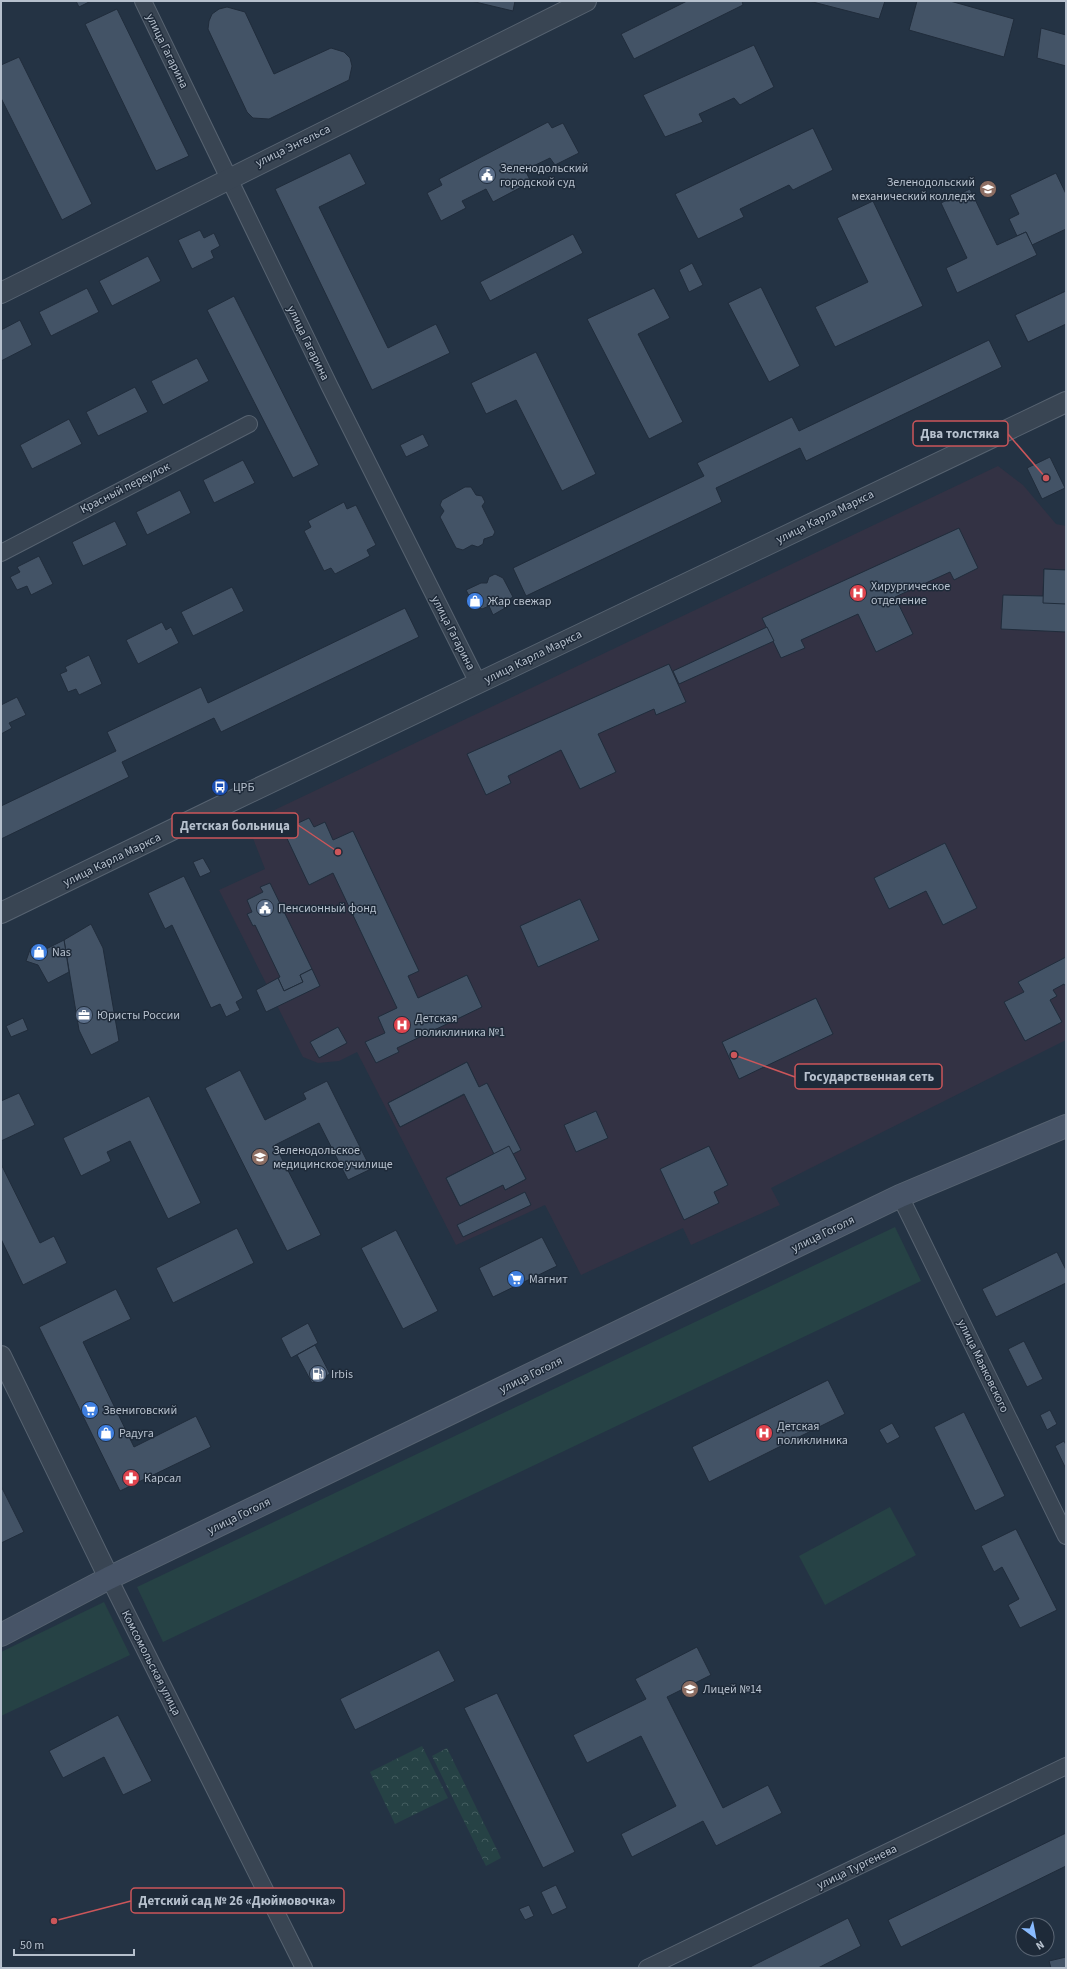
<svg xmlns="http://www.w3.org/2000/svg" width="1067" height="1969" font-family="'Source Sans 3',sans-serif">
  <defs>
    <pattern id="forest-crowns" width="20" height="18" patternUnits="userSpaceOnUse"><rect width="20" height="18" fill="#264245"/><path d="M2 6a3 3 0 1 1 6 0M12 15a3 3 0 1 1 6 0" fill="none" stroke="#435c5f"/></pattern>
  </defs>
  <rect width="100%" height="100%" fill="#243344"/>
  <polygon fill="#333244" points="998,466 1023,485 1056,524 1066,526 1066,1040 771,1188 780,1205 691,1245 683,1228 581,1275 545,1205 456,1245 357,1052 339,1061 318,1063 303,1057 219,890 265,869 247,823"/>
  <g fill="#264245">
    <polygon points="895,1227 921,1281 163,1642 137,1587"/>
    <polygon points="890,1507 916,1555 825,1605 799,1556"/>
    <polygon points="104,1602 130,1655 1,1716 1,1652"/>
  </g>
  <g fill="url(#forest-crowns)">
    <polygon points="422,1746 448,1798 395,1824 370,1772"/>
    <polygon points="447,1748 501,1858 486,1866 432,1756"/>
  </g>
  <g fill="#435366" stroke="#202c3b">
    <polygon points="76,1 91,1 79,7"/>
    <polygon points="471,1 515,1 513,11"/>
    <polygon points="687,1 742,1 743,5 634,59 621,34"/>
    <polygon points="809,1 885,1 879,19"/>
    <polygon points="917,1 950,1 1014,19 1004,57 909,30"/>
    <polygon points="227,7 245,12 274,74 331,48 344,52 350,58 352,66 349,80 269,119 253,118 247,112 208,29 209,21 212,14 219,9"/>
    <polygon points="117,9 189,156 156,171 85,24"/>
    <polygon points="1041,28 1066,35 1066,66 1037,58"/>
    <polygon points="754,45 774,87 740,105 734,98 699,114 703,122 665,137 643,95"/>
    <polygon points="19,57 92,204 62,220 1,98 1,65"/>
    <polygon points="548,122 552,128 563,123 579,153 555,165 550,158 525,170 531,182 493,202 486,189 462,201 466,208 441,221 427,193 442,185 439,179"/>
    <polygon points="813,128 833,170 793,190 789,185 740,209 744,217 698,239 675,194"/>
    <polygon points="350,153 366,184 319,207 388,348 436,324 450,353 372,390 275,189"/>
    <polygon points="1056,173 1066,194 1066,229 1032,245 1026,232 1017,236 1009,219 1019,214 1010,195"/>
    <polygon points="970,189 997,245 1026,232 1037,255 957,293 946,268 967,258 941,203"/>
    <polygon points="873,201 923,306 835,347 815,307 868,282 837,218"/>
    <polygon points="200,230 204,238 214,233 220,246 211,251 214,258 192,269 178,240"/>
    <polygon points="573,234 583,253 490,301 480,282"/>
    <polygon points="148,256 161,281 112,306 99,281"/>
    <polygon points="692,263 703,285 689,292 679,270"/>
    <polygon points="761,287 800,366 769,382 728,303"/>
    <polygon points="87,288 99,312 51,336 39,312"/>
    <polygon points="654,288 670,318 638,334 683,422 649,439 587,319"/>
    <polygon points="1066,291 1066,324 1028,342 1015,315"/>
    <polygon points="1066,291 1066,324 1028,342 1015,315"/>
    <polygon points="234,296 319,465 293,478 207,310"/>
    <polygon points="20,320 32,345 1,361 1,330"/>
    <polygon points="989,340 1002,367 806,461 800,448 716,488 722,502 526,596 513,568 704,476 697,463 792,417 799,431"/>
    <polygon points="536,352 596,474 562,491 516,400 486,414 471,383"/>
    <polygon points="197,358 209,381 163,405 151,381"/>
    <polygon points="135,387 148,412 98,436 86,412"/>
    <polygon points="69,419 82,444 32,469 20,445"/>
    <polygon points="423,434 429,446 406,457 400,445"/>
    <polygon points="1050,457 1065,488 1042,499 1027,468"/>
    <polygon points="243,460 255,483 214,503 203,480"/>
    <polygon points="465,487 471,487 476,495 482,496 485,502 482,506 495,532 493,536 484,539 483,544 478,547 472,545 463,550 456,548 440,517 444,511 440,505 442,500"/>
    <polygon points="180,490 191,513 147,535 136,512"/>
    <polygon points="344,502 347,509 356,505 376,545 367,550 370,556 335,574 331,568 324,571 304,531 311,527 308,521"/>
    <polygon points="115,521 127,545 83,566 72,542"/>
    <polygon points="959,528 978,568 954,580 950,572 895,597 913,634 876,652 858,614 801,640 805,648 781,658 762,618"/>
    <polygon points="39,556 53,584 31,595 27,586 17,590 10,577 20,572 17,567"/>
    <polygon points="1044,569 1066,570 1066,632 1001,629 1003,595 1043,596"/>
    <polygon points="1044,569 1066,570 1066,604 1043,603"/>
    <polygon points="495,574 503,578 513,597 502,603 505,608 493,615 489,606 482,609 474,605 466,590 481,583 487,583 489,577"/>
    <polygon points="232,587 244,611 193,636 181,612"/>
    <polygon points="405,608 419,637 221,732 214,718 122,762 129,777 1,839 1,806 116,751 107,732 201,687 208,703"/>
    <polygon points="162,622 166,630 171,627 179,643 138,664 126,640"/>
    <polygon points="767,627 774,641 679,684 673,671"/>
    <polygon points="89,655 102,684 79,695 76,689 68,692 60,674 67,671 65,667"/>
    <polygon points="669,664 686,702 656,715 654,709 598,734 616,772 580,789 561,750 508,776 511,783 486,795 467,754"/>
    <polygon points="17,697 26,715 9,723 12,728 1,734 1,705"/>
    <polygon points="309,818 314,827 325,822 333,840 353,831 419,971 408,976 418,998 467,975 482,1007 397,1048 399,1052 376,1063 365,1042 385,1033 378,1017 397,1008 333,873 309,885 283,830"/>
    <polygon points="945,843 977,908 943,925 926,891 889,909 874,878"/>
    <polygon points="203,858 211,872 200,877 193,862"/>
    <polygon points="184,876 243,998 236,1002 240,1010 226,1017 220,1004 211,1008 172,925 165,929 148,893"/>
    <polygon points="270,883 312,969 300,975 303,982 284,991 278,978 280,977 255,925 253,926 247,914 252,912 247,900 263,892 260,887"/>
    <polygon points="580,899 599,940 538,967 520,926"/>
    <polygon points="91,924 103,948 119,1041 91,1055 79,1030 64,940"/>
    <polygon points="64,940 69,972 48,983 38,965 26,961 31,947 42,951"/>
    <polygon points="1066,957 1066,987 1064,984 1053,990 1057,996 1050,1000 1062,1022 1025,1041 1004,1002 1024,992 1018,982"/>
    <polygon points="312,969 320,986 266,1012 256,990 278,978 284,991 303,982 300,975"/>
    <polygon points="816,998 833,1034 739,1079 722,1042"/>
    <polygon points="23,1018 28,1030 11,1037 6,1026"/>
    <polygon points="338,1027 347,1043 319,1058 310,1042"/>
    <polygon points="467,1062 479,1087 400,1127 388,1103"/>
    <polygon points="467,1062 479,1087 487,1083 521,1150 513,1154 526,1179 505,1190 503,1185 460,1206 446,1178 494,1154 464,1094 400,1127 388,1103"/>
    <polygon points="240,1070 265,1120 306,1099 303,1093 327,1081 371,1169 348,1180 319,1123 275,1145 321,1235 287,1251 205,1088"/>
    <polygon points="19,1093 35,1125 1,1141 1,1101"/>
    <polygon points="149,1096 201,1203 168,1219 130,1141 107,1152 111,1161 81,1176 63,1138"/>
    <polygon points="596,1111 608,1138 576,1152 564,1125"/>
    <polygon points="509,1146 526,1179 505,1190 503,1185 460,1206 446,1178"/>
    <polygon points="709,1146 728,1185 714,1192 719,1203 684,1220 660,1169"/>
    <polygon points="1,1164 40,1243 54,1236 67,1263 23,1285 1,1239"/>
    <polygon points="525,1192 531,1205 463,1237 457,1225"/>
    <polygon points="237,1228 254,1263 173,1303 156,1268"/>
    <polygon points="396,1230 438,1311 403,1329 361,1248"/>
    <polygon points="542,1237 557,1266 493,1297 479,1268"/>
    <polygon points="1057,1252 1066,1270 1066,1283 996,1317 982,1289"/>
    <polygon points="116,1289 131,1319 83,1342 134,1447 196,1416 211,1447 120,1491 39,1327"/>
    <polygon points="308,1323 318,1343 291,1358 281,1338"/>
    <polygon points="1024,1341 1043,1379 1027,1387 1008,1349"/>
    <polygon points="315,1345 330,1374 312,1383 297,1355"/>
    <polygon points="828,1380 845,1414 709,1482 692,1447"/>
    <polygon points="1050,1410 1057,1424 1047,1430 1040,1415"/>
    <polygon points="964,1412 1005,1496 975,1511 934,1427"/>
    <polygon points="892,1423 900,1437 887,1444 879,1430"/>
    <polygon points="1064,1441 1066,1445 1066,1469 1055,1446"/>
    <polygon points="1,1486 24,1532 1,1543"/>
    <polygon points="1016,1529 1057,1610 1020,1628 1008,1605 1019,1599 1002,1567 994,1572 981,1546"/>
    <polygon points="697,1647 711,1675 667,1697 723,1808 768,1785 782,1813 716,1846 703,1821 632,1857 621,1834 676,1806 641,1736 587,1763 573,1735 646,1699 635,1679"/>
    <polygon points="439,1650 455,1681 355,1730 340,1699"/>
    <polygon points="497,1693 575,1852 543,1868 464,1708"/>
    <polygon points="118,1715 152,1781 123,1795 104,1757 63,1778 49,1751"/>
    <polygon points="1066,1833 1066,1866 901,1947 888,1920"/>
    <polygon points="556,1885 567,1908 552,1915 541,1892"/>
    <polygon points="529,1905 534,1916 525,1920 519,1909"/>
    <polygon points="848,1918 861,1946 818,1968 748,1968"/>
    <polygon points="1066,1957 1066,1968 1051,1968 1049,1961"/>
  </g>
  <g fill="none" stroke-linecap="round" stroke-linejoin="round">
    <g stroke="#576371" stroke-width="18">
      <g id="minor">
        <polyline points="143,1 330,387 478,683"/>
        <polyline points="1,553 249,424"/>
        <polyline points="900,1196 1066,1536"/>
        <polyline points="109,1578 304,1968"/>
        <polyline points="647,1968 1066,1766"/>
      </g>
    </g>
    <g stroke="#576371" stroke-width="22">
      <g id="tertiary">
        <polyline points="1,293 586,1"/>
        <polyline points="1,913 217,808 1066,402"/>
        <polyline points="1,1356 109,1578"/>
      </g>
    </g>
    <g stroke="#576371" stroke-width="24">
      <polyline id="secondary" points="1,1635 109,1578 900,1196 1066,1126"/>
    </g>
    <use href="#minor" stroke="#394553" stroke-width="16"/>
    <use href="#tertiary" stroke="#394553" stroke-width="20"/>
    <use href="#secondary" stroke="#475467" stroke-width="22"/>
  </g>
  <defs>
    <g id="civic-disc" transform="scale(0.9)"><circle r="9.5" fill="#5c6f8a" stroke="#1e2a39"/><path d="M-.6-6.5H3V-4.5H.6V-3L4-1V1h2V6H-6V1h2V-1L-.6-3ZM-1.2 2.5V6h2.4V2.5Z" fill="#fff"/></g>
    <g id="university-disc" transform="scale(0.9)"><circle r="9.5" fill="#8d6e63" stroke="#1e2a39"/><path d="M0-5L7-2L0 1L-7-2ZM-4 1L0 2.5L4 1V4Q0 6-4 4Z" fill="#fff"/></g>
    <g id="hospital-disc" transform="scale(0.9)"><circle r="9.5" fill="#e0444e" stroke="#1e2a39"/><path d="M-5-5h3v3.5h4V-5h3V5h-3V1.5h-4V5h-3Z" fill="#fff"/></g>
    <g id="shop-disc" transform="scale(0.9)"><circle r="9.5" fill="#3f7fe0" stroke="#1e2a39"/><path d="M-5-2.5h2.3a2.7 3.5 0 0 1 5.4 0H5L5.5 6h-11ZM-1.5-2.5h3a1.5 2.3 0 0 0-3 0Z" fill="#fff"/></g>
    <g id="bus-disc" transform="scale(0.9)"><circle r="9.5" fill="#1a4fb4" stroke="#1e2a39"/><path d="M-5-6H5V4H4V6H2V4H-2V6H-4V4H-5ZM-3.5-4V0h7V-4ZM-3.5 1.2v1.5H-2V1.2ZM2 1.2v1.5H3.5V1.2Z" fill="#fff"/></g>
    <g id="office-disc" transform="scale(0.9)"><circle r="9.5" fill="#5c6f8a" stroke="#1e2a39"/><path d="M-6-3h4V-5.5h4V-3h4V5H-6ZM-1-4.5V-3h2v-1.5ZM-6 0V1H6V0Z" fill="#fff"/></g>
    <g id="supermarket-disc" transform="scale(0.9)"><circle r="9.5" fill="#3f7fe0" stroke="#1e2a39"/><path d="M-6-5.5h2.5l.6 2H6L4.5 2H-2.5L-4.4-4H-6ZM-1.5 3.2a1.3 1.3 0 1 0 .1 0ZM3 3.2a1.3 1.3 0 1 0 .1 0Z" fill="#fff"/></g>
    <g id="fuel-disc" transform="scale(0.9)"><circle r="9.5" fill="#5c6f8a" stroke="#1e2a39"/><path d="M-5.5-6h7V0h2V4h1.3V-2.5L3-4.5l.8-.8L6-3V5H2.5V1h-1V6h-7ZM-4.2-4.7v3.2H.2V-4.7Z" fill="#fff"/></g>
    <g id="pharmacy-disc" transform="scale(0.9)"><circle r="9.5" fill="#e0444e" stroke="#1e2a39"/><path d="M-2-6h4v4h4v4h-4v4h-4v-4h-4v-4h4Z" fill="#fff"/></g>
    <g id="school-disc" transform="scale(0.9)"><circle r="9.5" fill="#8d6e63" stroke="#1e2a39"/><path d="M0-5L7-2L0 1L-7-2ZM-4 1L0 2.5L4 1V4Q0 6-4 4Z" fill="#fff"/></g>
  </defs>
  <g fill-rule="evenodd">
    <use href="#civic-disc" x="487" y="175"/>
    <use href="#university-disc" x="988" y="189"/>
    <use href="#hospital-disc" x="858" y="593"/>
    <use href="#shop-disc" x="475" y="601"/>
    <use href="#bus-disc" x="220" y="787"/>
    <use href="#civic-disc" x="265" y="908"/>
    <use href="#shop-disc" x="39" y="952"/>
    <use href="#office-disc" x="84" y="1015"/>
    <use href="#hospital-disc" x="402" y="1025"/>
    <use href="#university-disc" x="260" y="1157"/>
    <use href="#supermarket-disc" x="516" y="1279"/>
    <use href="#fuel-disc" x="318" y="1374"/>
    <use href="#supermarket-disc" x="90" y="1410"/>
    <use href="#shop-disc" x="106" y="1433"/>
    <use href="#hospital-disc" x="764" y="1433"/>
    <use href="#pharmacy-disc" x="131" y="1478"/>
    <use href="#school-disc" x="690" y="1689"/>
  </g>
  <g text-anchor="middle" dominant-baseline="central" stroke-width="3" stroke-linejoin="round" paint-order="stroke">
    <g font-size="12" fill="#b6c0cd" stroke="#1e2a39">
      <text transform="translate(167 51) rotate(64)">улица Гагарина</text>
      <text transform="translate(293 146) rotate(-26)">улица Энгельса</text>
      <text transform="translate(308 343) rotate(64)">улица Гагарина</text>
      <text transform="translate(125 488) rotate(-27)">Красный переулок</text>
      <text transform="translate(825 517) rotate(-26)">улица Карла Маркса</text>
      <text transform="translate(453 633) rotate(63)">улица Гагарина</text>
      <text transform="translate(533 657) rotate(-26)">улица Карла Маркса</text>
      <text transform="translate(112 860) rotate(-26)">улица Карла Маркса</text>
      <text transform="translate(823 1234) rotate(-26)">улица Гоголя</text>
      <text transform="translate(983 1366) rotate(64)">улица Маяковского</text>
      <text transform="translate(531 1375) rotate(-26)">улица Гоголя</text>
      <text transform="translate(239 1516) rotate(-26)">улица Гоголя</text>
      <text transform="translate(151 1663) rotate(63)">Комсомольская улица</text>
      <text transform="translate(857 1867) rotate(-26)">улица Тургенева</text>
    </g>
    <g font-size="12" fill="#b6c0cd" stroke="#1e2a39" text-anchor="start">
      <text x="500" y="168">Зеленодольский<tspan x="500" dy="14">городской суд</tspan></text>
      <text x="975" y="182" text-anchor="end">Зеленодольский<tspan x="975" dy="14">механический колледж</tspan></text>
      <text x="871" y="586">Хирургическое<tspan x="871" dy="14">отделение</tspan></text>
      <text x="488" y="601">Жар свежар</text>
      <text x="233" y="787">ЦРБ</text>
      <text x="278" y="908">Пенсионный фонд</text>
      <text x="52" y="952">Nas</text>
      <text x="97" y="1015">Юристы России</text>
      <text x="415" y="1018">Детская<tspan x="415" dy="14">поликлиника №1</tspan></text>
      <text x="273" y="1150">Зеленодольское<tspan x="273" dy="14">медицинское училище</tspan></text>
      <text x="529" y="1279">Магнит</text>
      <text x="331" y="1374">Irbis</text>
      <text x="103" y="1410">Звениговский</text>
      <text x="777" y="1426">Детская<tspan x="777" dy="14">поликлиника</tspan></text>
      <text x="119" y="1433">Радуга</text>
      <text x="144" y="1478">Карсал</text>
      <text x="703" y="1689">Лицей №14</text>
    </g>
  </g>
  <path fill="none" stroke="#cc565a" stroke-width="1.5" d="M1046 478L1008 434M338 852L298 825M734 1055L795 1077M54 1921L131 1901"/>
  <g fill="#cc565a" stroke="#1e2a39" stroke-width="1.5">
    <circle cx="1046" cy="478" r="4"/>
    <circle cx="338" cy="852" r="4"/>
    <circle cx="734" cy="1055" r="4"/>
    <circle cx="54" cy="1921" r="4"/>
  </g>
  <g fill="#1e2a39" stroke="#cc565a" stroke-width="1.5">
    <rect x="913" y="421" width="95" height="25" rx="4"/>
    <rect x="172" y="813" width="126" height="25" rx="4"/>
    <rect x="795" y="1064" width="147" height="25" rx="4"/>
    <rect x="131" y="1888" width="213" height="25" rx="4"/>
  </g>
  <g font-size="13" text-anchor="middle" font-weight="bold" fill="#b6c0cd">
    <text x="960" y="438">Два толстяка</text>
    <text x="235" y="830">Детская больница</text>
    <text x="869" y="1081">Государственная сеть</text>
    <text x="237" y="1905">Детский сад № 26 «Дюймовочка»</text>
  </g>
  <rect width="1067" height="1969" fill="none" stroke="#b6c0cd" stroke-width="4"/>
  <g transform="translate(1035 1937) rotate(148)"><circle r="19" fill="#1e2a39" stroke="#5b6674"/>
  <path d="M0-3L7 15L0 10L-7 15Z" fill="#89bbff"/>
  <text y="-6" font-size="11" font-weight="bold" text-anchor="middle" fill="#b6c0cd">N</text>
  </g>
  <path d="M14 1949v6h120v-6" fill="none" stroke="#b6c0cd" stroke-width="2"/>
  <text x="20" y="1949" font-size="12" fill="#b6c0cd" stroke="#1e2a39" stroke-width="3" paint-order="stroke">50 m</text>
</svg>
